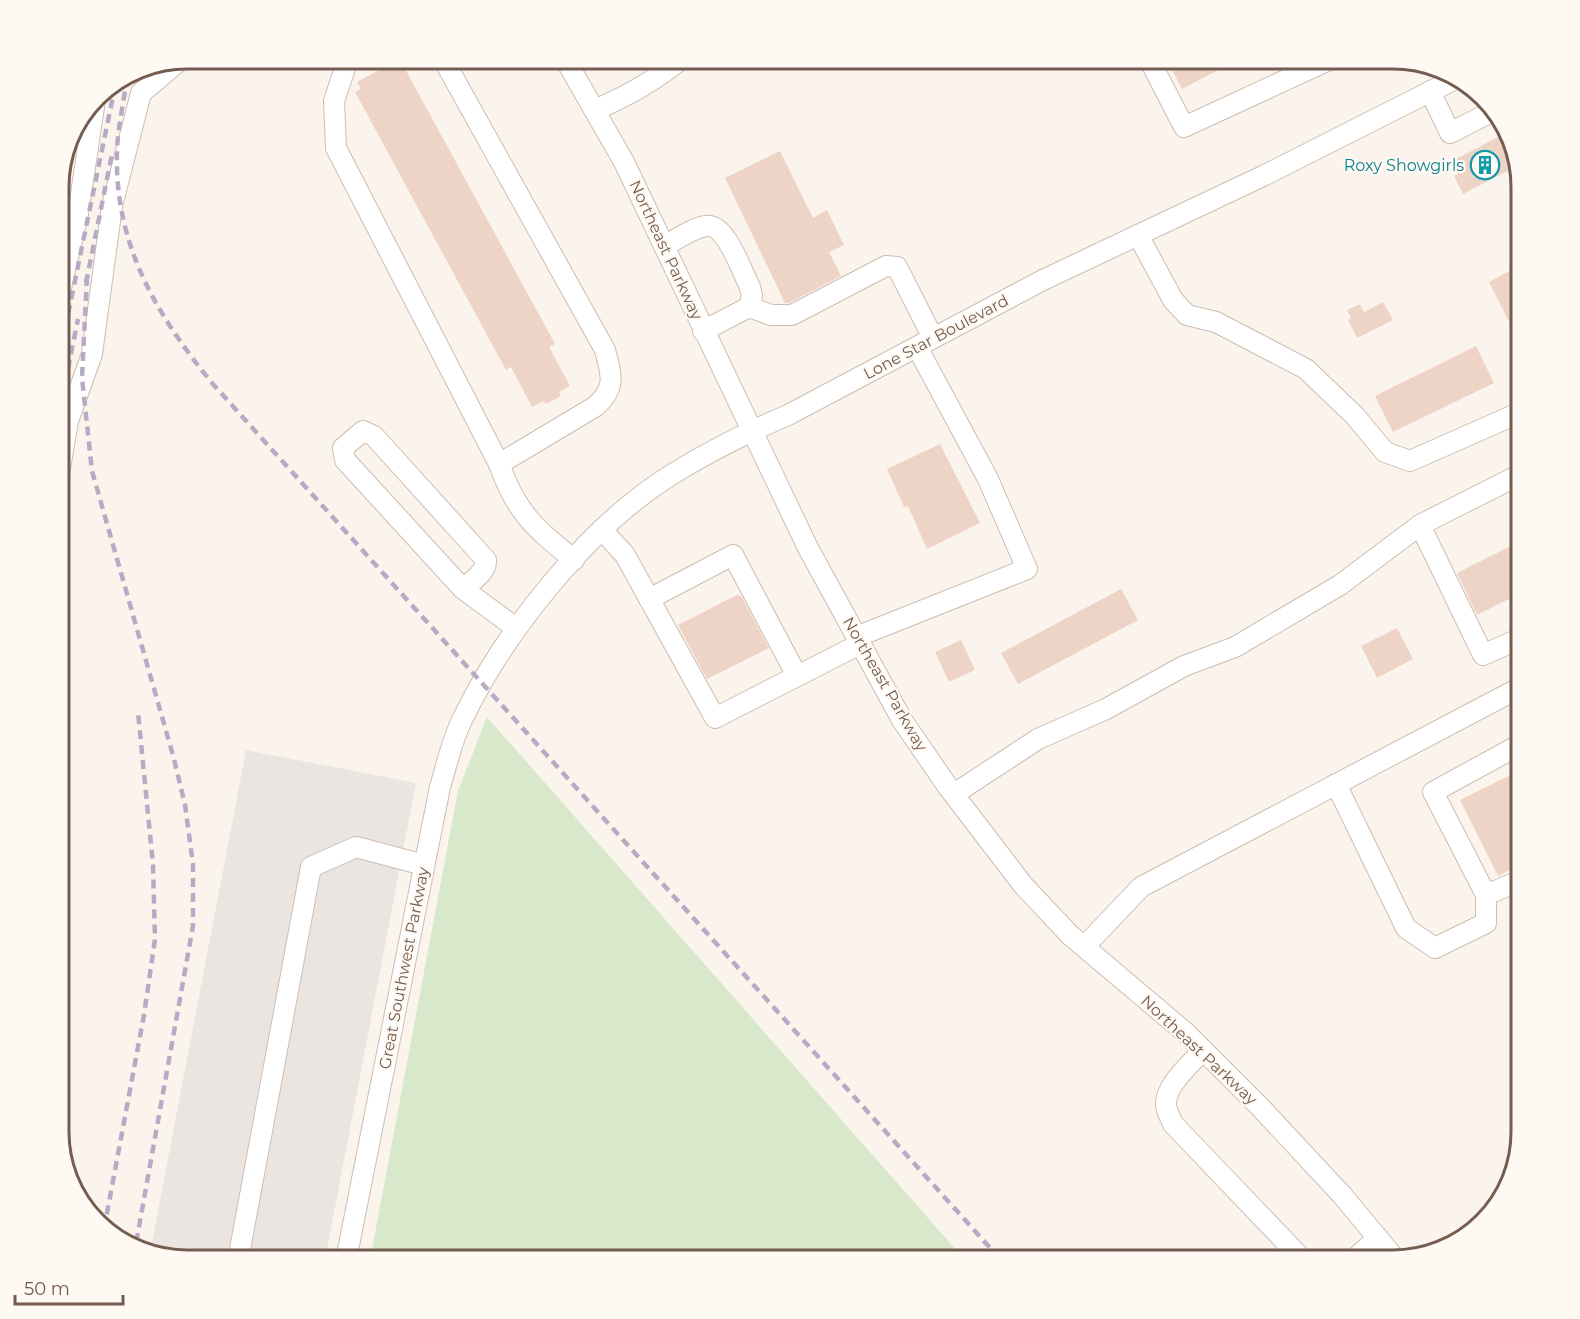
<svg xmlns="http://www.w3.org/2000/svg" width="1580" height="1319" font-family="Montserrat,sans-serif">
  <rect width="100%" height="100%" fill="#fbf4ec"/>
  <polygon fill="#ebe5e1" points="246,750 416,783 325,1260 187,1260 150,1253"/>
  <polygon fill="#d8e8cb" points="487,717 965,1260 370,1260 458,791"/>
  <g fill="#eed4c6">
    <polygon points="1166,58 1241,58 1182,89"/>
    <polygon points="394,62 397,68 403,65 555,344 549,347 570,386 559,392 561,396 546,404 544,401 532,407 511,367 506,370 355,92 361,89 357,82"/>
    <polygon points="1504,134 1517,166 1463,194 1454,176 1458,174 1452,161"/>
    <polygon points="780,151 813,218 827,210 844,245 829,252 841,276 789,303 785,303 725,178"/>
    <polygon points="1521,265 1521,345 1489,282"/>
    <polygon points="1383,302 1393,320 1357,338 1348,320 1351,318 1347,310 1360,304 1364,312"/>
    <polygon points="1476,346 1494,383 1393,432 1375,396"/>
    <polygon points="940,444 980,523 927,549 908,506 904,507 887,469"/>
    <polygon points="1521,541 1521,593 1477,615 1457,573"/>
    <polygon points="1121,589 1138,620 1018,684 1001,653"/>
    <polygon points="737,595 741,596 769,648 707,679 678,625"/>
    <polygon points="1397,628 1413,659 1377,678 1361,646"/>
    <polygon points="961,640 975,670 949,682 935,652"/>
    <polygon points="1521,770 1521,864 1498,876 1460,800"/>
  </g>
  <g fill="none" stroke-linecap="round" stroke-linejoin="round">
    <g stroke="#cdbdb2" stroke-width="22">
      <g id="minor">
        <path d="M348,59L334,101L336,148L499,464C517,514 534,527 574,560"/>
        <path d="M443,59L605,350C611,374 617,387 596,406L499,464"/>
        <polyline points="565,59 624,162 808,548 902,720 948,787 1023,885 1070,935 1186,1033 1260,1107 1342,1195 1396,1260"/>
        <polyline points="1149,59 1184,127 1331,59"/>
        <polyline points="1430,91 1450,133 1493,111"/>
        <path d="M595,110C625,97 656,80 681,59"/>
        <polyline points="1138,235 1173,300 1187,315 1216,322 1306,369 1355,416 1385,452 1410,461 1521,412"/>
        <path d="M664,246C676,240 692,228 706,226C726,223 742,272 750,287L752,296L749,307L703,331"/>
        <polyline points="59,297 78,214 95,100"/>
        <polyline points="749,307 771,315 792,315 886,266 897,267 933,338"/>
        <polyline points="59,474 68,421 92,354 112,206 141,93 180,60"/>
        <polyline points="603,531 625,555 715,718 860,644"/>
        <path d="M463,589C472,581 487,572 486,560L374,436L363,431L343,448L345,460L463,589L516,628"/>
        <polyline points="649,599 733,555 797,676"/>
        <polyline points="856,637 1027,569 988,479 917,347"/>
        <polyline points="1521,638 1483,655 1420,525 1521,474"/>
        <polyline points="1336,784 1406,928 1435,948 1486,923 1486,895"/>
        <polyline points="954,794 1038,739 1106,709 1184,666 1235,647 1340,585 1420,525"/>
        <polyline points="1521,880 1486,895 1433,792 1521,744"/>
        <polyline points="1085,946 1141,887 1521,687"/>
        <path d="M1203,1050C1191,1064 1164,1086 1166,1106C1167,1112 1171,1119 1173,1124L1303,1260"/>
        <polyline points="238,1260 311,867 356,847 424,865"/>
        <path d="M346,1260L440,787C447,764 452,739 463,718C505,631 589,526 671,475C708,452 748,432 788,415L1043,280L1265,175L1457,78"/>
        <polyline points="1353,1260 1378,1238"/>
      </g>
    </g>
    <use href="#minor" stroke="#fff" stroke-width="20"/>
    <g stroke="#b7aac5" stroke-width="4.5" stroke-dasharray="9 6" stroke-linecap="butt">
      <path d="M127,77C124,101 118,126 117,150C114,243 155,313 212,383L1001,1260"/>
      <polyline points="87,277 82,378 92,471 174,759 185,805 193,864 193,926 135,1249"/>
      <polyline points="86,283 112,154"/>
      <polyline points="59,358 116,82"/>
      <polyline points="59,413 78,319"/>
      <polyline points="104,1229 144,1015 155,939 153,865 138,712"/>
    </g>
  </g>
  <defs>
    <g id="building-ring" transform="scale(1.5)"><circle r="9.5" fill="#fef9f2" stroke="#0f9aa8" stroke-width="1.5"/><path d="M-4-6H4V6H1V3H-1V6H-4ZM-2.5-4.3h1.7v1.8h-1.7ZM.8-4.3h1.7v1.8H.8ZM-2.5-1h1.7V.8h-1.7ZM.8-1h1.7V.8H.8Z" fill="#0f9aa8"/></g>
  </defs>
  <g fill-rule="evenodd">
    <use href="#building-ring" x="1485" y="165"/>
  </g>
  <g text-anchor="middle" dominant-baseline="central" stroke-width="4.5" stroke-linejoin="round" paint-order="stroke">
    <g font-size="16" fill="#0d838f" stroke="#fef9f2" text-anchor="end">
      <text x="1464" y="165">Roxy Showgirls</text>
    </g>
    <g font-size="16" fill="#745c50" stroke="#fef9f2">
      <text transform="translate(666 250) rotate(65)">Northeast Parkway</text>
      <text transform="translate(936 337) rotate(-28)">Lone Star Boulevard</text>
      <text transform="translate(885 684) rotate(60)">Northeast Parkway</text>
      <text transform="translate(404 968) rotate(-79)">Great Southwest Parkway</text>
      <text transform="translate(1199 1050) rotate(43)">Northeast Parkway</text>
    </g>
  </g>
  <path d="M0 0H1580V1319H0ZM187 69H1393A118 118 0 0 1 1511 187V1132A118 118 0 0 1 1393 1250H187A118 118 0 0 1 69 1132V187A118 118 0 0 1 187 69Z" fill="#fef9f2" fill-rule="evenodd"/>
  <path fill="none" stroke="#745c50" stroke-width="3" d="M187 69H1393A118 118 0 0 1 1511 187V1132A118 118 0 0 1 1393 1250H187A118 118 0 0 1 69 1132V187A118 118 0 0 1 187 69Z"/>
  <path d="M15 1295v9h108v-9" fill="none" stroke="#745c50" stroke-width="3"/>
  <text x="24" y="1295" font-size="18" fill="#745c50" stroke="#fef9f2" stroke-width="4.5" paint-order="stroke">50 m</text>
</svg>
